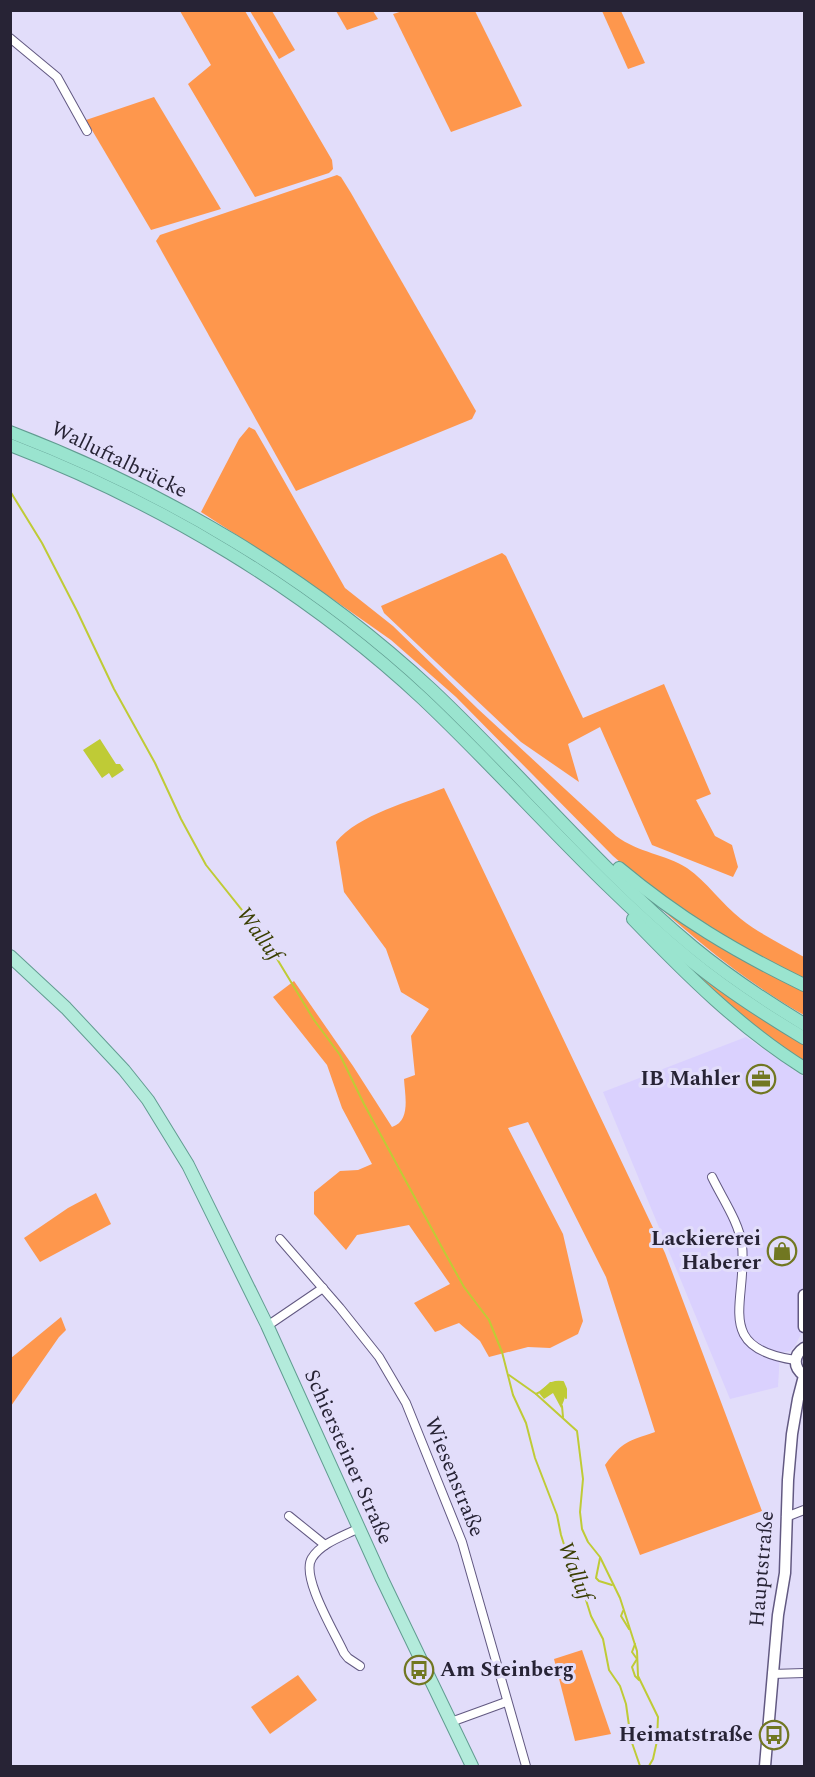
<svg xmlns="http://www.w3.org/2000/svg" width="815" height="1777" font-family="Spectral,serif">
  <rect width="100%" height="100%" fill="#e2ddfa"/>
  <polygon fill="#dad1fe" points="746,1037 804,1077 804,1325 801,1326 801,1334 795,1346 790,1351 780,1353 778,1387 730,1399 603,1092"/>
  <g fill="#fe974d">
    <polygon points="406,10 475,11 522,106 451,132 393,14"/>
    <polygon points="180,11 245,11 332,160 333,169 329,173 255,197 188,84 211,65"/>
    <polygon points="250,11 272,11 295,50 279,59"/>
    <polygon points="336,11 373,11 378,19 347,30"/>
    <polygon points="602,11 621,11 645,63 628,69"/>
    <polygon points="154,97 221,209 151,230 86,120"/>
    <polygon points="337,175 341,177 351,193 476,411 472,419 296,491 156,241 160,235"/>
    <path d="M249,427L255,430L266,449L345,588L393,626L478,709L616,836C639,853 665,854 687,868C707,882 722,904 741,919C760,934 783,945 804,957V979C735,948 670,907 613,856L456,697L391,640L297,574L201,512L239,439Z"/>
    <polygon points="502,553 506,556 583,718 664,684 711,794 696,800 715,836 732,845 738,867 733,877 652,845 600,727 568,744 579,782 521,742 384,613 381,606"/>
    <path d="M444,788L665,1253L762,1511L640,1555L605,1465C624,1440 627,1442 655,1432L606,1277L528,1122L508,1128L563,1234L583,1321L578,1334L550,1348L528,1347L489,1357L480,1341L459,1323L435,1332L414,1303L450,1284L409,1225L357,1235L346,1250L314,1214V1192L340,1171L358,1170L372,1164L342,1108L327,1065L273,997L294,981L353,1066L392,1127C411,1121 405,1096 404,1079L415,1075L411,1036L429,1009L401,992L386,949L344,892L336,842C359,814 410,802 444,788Z"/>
    <path d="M646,895L804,988V1015C747,983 695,940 646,895Z"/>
    <path d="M663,942L804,1042V1061C752,1028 707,985 663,942Z"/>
    <polygon points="96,1193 111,1224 40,1262 24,1238 68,1208"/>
    <polygon points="61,1317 66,1330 59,1337 11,1406 11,1358"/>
    <polygon points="582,1650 611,1734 575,1741 554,1659"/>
    <polygon points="298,1675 317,1700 270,1734 251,1707"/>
  </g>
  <g fill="#bfcb36">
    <polygon points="100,739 116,764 120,764 124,770 112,778 109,773 102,778 83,750"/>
    <path d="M550,1382H563C568,1392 565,1398 561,1408L553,1393L544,1399L539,1393Z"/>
  </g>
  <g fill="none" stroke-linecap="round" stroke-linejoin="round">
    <g stroke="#bfcb36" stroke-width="2">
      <polyline points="10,491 42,543 77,611 114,689 155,763 181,819 206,865 265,939 314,1020 340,1055 364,1104 445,1253 464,1287 489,1320 502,1352 513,1395 526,1423 535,1458 557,1515 561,1535 569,1560 581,1584 591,1616 603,1639 609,1670 620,1686 626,1704 631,1740 640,1766"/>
      <polyline points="509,1375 536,1394 577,1431 583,1479 580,1512 582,1529 588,1542 600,1557 620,1598 637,1651 638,1676 658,1717 657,1741 653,1759 649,1766"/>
      <path d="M536,1394C548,1389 547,1380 563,1382L566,1389V1398"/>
      <polyline points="562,1406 563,1417"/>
      <polyline points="600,1558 596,1578 599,1581 612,1585"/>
      <polyline points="623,1611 621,1616 629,1629"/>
      <polyline points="635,1644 632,1652 637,1659 632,1667 635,1676 639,1680"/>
    </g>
    <g stroke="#625982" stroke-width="10">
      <g id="minor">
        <polyline points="10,38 57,77 87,131"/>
        <path d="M712,1177C722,1198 739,1222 742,1245C748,1301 712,1348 795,1360"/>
        <polyline points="280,1239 340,1308 379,1357 406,1403 462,1542 526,1766"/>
        <polyline points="273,1322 323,1288"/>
        <polyline points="289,1516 325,1545"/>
        <polyline points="786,1517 804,1510"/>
        <path d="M359,1528C344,1536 321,1543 312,1558C300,1576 335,1633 344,1653L348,1658L360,1666"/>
        <polyline points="772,1674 804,1673"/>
        <polyline points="451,1722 506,1702"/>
      </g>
    </g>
    <g stroke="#625982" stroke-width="13">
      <g id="secondary">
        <polyline points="804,1295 804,1327"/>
        <path d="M804,1348C793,1355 793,1368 804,1375"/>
        <polyline points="765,1766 778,1615 785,1573 788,1480 792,1434 798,1399 804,1376"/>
      </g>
    </g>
    <g stroke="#619c91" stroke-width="14">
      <polyline id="primary" points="10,956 66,1008 124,1070 148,1100 188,1165 267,1325 382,1579 472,1766"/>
    </g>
    <g stroke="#619c91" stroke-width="14">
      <g id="trunk">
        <path d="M10,432C164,491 311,577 432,690C521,774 599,869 693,947C728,976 766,1001 804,1024"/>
        <path d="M10,445C161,503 305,589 423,699C513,784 593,880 689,959C725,989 764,1014 804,1038"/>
        <path d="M619,868C679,918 734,951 804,985"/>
        <path d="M633,919C685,973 740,1028 804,1068"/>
      </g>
    </g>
    <use href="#minor" stroke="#fff" stroke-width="8"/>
    <use href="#secondary" stroke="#fff" stroke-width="10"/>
    <use href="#primary" stroke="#b3ebdb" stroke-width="12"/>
    <use href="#trunk" stroke="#9ae4cf" stroke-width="12"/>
  </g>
  <defs>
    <g id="office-ring" transform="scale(1.5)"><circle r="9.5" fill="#e2ddfa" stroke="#717721" stroke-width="1.5"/><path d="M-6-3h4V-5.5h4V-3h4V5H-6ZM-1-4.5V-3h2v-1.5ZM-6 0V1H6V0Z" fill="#717721"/></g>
    <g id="shop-ring" transform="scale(1.5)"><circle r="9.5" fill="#e2ddfa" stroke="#717721" stroke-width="1.5"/><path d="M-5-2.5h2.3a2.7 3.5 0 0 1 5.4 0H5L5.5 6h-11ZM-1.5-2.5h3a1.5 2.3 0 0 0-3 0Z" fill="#717721"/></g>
    <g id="bus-ring" transform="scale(1.5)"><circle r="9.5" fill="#e2ddfa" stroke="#717721" stroke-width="1.5"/><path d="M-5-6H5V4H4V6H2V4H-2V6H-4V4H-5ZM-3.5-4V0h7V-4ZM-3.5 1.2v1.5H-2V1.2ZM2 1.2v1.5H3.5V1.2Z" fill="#717721"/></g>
  </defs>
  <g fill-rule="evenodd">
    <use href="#office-ring" x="761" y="1079"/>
    <use href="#shop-ring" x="782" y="1251"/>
    <use href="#bus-ring" x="419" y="1670"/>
    <use href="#bus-ring" x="774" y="1735"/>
  </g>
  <g text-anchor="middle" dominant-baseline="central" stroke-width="6" stroke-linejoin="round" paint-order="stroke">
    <g font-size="21" fill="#272335" stroke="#e2ddfa">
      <text transform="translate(119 460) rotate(26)">Walluftalbrücke</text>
      <text transform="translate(348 1457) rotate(66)">Schiersteiner Straße</text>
      <text transform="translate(454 1477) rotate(68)">Wiesenstraße</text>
      <text transform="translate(762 1569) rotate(-85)">Hauptstraße</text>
    </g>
    <g font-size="21" font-weight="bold" fill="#272335" stroke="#e2ddfa" text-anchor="end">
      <text x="740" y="1079">IB Mahler</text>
      <text x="761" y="1239">Lackiererei<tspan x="761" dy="24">Haberer</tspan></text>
      <text x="440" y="1670" text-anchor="start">Am Steinberg</text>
      <text x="753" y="1735">Heimatstraße</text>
    </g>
    <g font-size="22" font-style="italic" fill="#3a3e01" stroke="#e2ddfa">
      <text transform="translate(259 934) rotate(54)">Walluf</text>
      <text transform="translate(575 1571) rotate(69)">Walluf</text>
    </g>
  </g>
  <rect width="815" height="1777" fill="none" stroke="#272335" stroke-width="24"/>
</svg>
